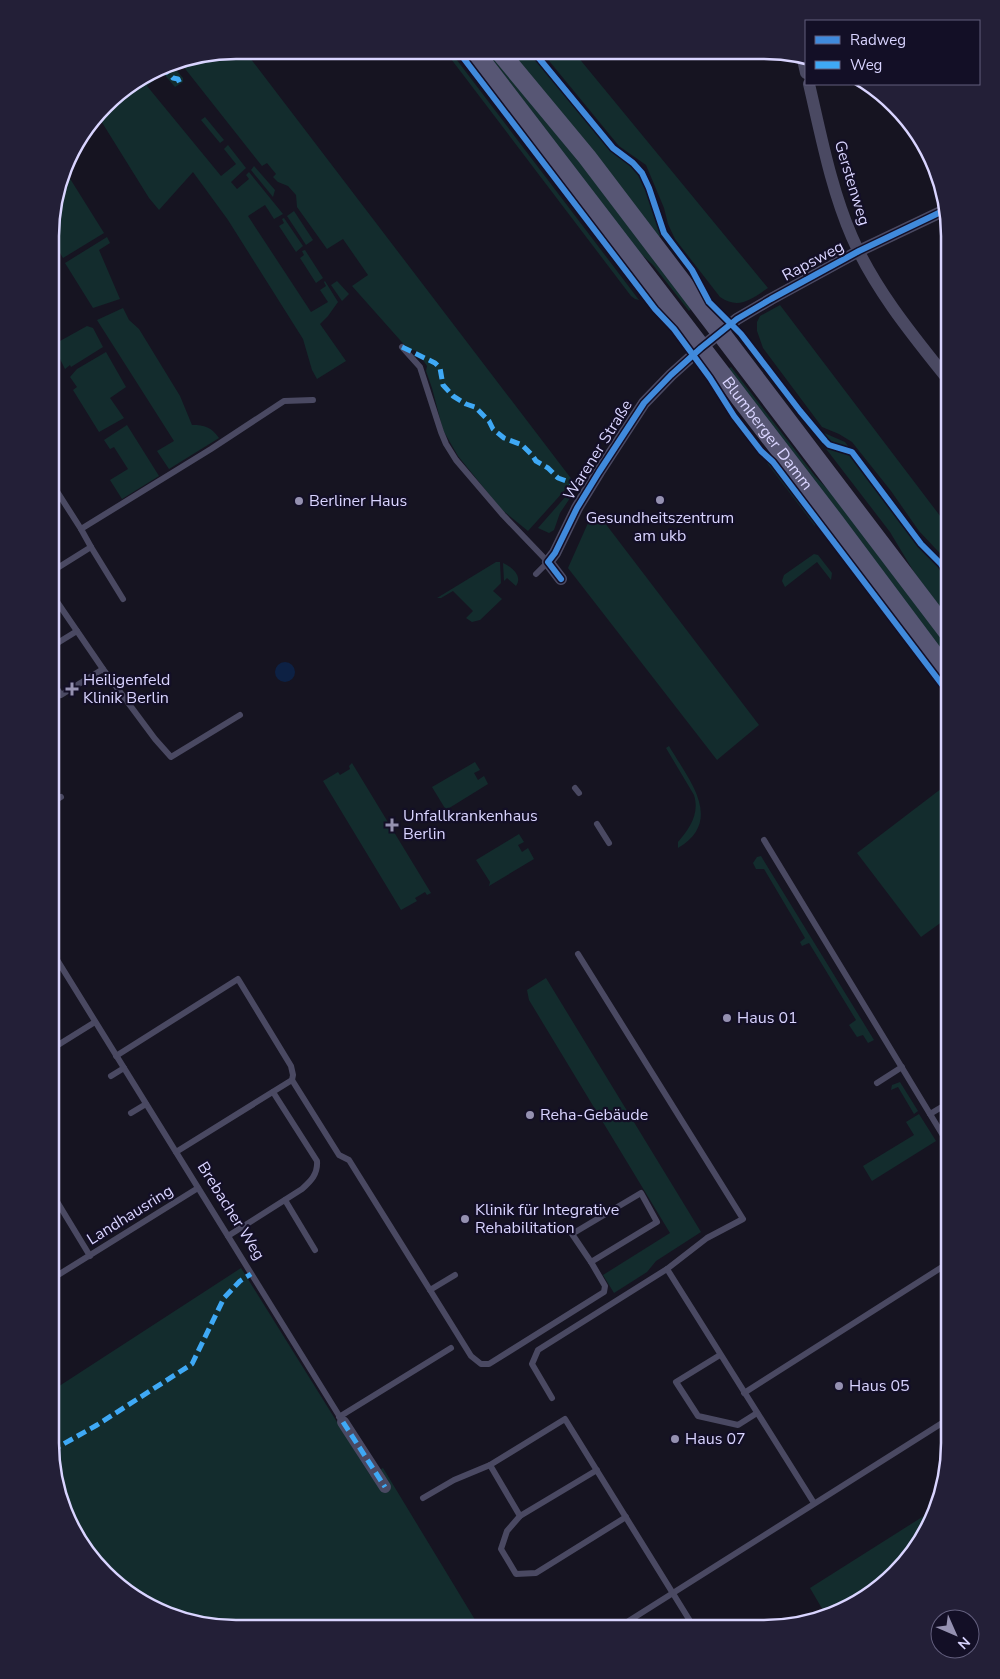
<svg xmlns="http://www.w3.org/2000/svg" width="1000" height="1679" font-family="'Nunito Sans',sans-serif">
  <rect width="100%" height="100%" fill="#161421"/>
  <g fill="#132c2d">
    <polygon points="235,50 244,50 573,481 528,531 501,509 458,456 443,430 432,388 426,371 427,366 417,351 408,349 352,286 368,275 343,239 327,249 297,207 296,195 288,186 278,182 273,177 276,174 267,163 262,166 179,61"/>
    <polygon points="445,51 450,51 639,300 635,299 631,296"/>
    <polygon points="460,51 465,51 664,314 656,308"/>
    <polygon points="483,51 490,51 593,177 693,307 689,311 653,265 631,245"/>
    <polygon points="509,51 531,51 614,152 636,168 640,173 646,183 662,234 659,237"/>
    <path d="M541,51H573L768,288C751,299 739,310 720,297L675,239L668,224L664,208L646,165L619,146Z"/>
    <polygon points="170,63 183,78 183,82 175,87 163,73 147,86 221,176 236,164 224,149 228,145 246,168 231,182 237,189 249,179 246,175 249,172 283,214 274,219 265,205 248,216 311,312 328,302 320,290 326,286 324,282 325,281 338,302 328,316 320,324 346,361 317,379 312,370 303,339 228,220 193,172 159,210 149,198 98,116 113,96 165,64"/>
    <polygon points="205,117 224,140 220,143 201,120"/>
    <polygon points="254,166 275,190 273,197 251,170"/>
    <polygon points="64,169 104,233 63,258 52,240 52,211"/>
    <polygon points="294,211 313,240 306,245 287,216"/>
    <polygon points="284,218 303,246 296,252 279,226 284,223 282,219"/>
    <polygon points="107,237 110,243 99,250 120,299 93,308 65,263"/>
    <polygon points="305,250 323,278 316,283 300,258 304,255 302,251"/>
    <polygon points="337,281 349,294 342,301 331,285"/>
    <polygon points="780,305 950,529 950,564 919,531 891,491 852,442 839,434 822,427 763,348 757,331 757,322 760,316"/>
    <path d="M123,308L129,320L139,329L180,396L192,425C205,425 211,427 219,438L169,469L157,451L174,441L97,320Z"/>
    <polygon points="87,326 93,328 103,347 71,367 70,365 65,369 56,351 51,353 51,346"/>
    <polygon points="106,352 126,387 110,398 124,418 99,432 73,390 77,387 70,377 77,369"/>
    <polygon points="731,367 815,476 838,500 950,647 950,664 726,370"/>
    <polygon points="809,423 826,445 852,455 920,546 943,569 950,580 950,621 914,572 890,532 807,424"/>
    <polygon points="127,425 159,476 122,499 110,480 128,469 114,447 110,449 104,440"/>
    <polygon points="822,432 845,442 851,450 830,442 821,434"/>
    <polygon points="770,462 816,523 815,526 767,463"/>
    <polygon points="574,487 574,492 560,513 554,530 549,533 538,528"/>
    <polygon points="595,510 759,725 717,760 568,568 588,523"/>
    <polygon points="814,554 818,555 832,573 831,580 817,562 785,587 782,581 784,575"/>
    <polygon points="496,562 500,562 501,583 493,591 502,599 480,620 472,622 466,618 473,611 453,591 441,598 437,598"/>
    <path d="M503,563C512,567 523,576 516,586L507,578L504,581Z"/>
    <path d="M669,746C688,779 725,820 678,848V842C689,829 700,814 694,795L666,748Z"/>
    <polygon points="475,762 480,770 474,773 478,780 484,776 488,784 446,810 432,787"/>
    <polygon points="352,763 431,893 427,895 425,892 415,898 417,901 401,910 323,781 338,772 340,775 350,769 349,766"/>
    <polygon points="950,782 950,916 921,937 857,853"/>
    <polygon points="519,834 524,842 518,845 522,852 528,848 534,859 489,886 490,882 476,860"/>
    <polygon points="761,856 874,1040 868,1043 863,1035 857,1037 849,1025 856,1020 809,943 802,946 800,942 805,938 764,869 756,869 753,863 757,857"/>
    <polygon points="546,978 701,1232 656,1261 647,1272 614,1293 603,1275 670,1233 529,1000 527,990"/>
    <polygon points="900,1082 918,1111 914,1114 898,1087 891,1090 892,1085"/>
    <polygon points="919,1114 936,1141 872,1181 863,1166 914,1135 906,1122"/>
    <polygon points="241,1268 370,1475 383,1468 480,1628 211,1627 164,1615 122,1591 88,1556 64,1514 50,1444 50,1392"/>
    <path d="M938,1507L936,1514C928,1528 921,1542 913,1555C899,1576 852,1612 827,1617L810,1588Z"/>
  </g>
  <circle fill="#0d2144" cx="285" cy="672" r="10"/>
  <g fill="none" stroke-linecap="round" stroke-linejoin="round">
    <g stroke="#4a4962" stroke-width="6">
      <polyline points="402,347 420,367 441,432 446,444 456,460 503,515 548,562 536,574"/>
      <polyline points="51,482 81,529"/>
      <polyline points="91,547 123,599"/>
      <polyline points="51,572 91,547 81,529 211,449 284,401 313,400"/>
      <polyline points="51,593 103,669 155,739 171,757 240,715"/>
      <polyline points="51,647 77,631"/>
      <polyline points="51,679 61,695 103,669"/>
      <polyline points="575,788 579,793"/>
      <polyline points="51,803 61,797"/>
      <polyline points="597,824 609,843"/>
      <polyline points="764,840 950,1147"/>
      <polyline points="51,950 343,1422"/>
      <polyline points="50,1050 95,1022"/>
      <polyline points="116,1056 238,979 291,1066 293,1075 292,1080 176,1152"/>
      <polyline points="111,1076 124,1068"/>
      <polyline points="292,1080 339,1155 349,1160 430,1290"/>
      <polyline points="877,1083 902,1067"/>
      <polyline points="131,1113 146,1104"/>
      <polyline points="930,1114 950,1102"/>
      <polyline points="50,1190 90,1256"/>
      <polygon points="641,1193 657,1222 591,1262 572,1234"/>
      <polyline points="285,1200 315,1250"/>
      <path d="M228,1236L302,1189C311,1181 318,1174 317,1161L273,1092"/>
      <polyline points="667,1269 814,1503"/>
      <polyline points="455,1275 430,1290 471,1356 481,1364 489,1364 604,1292 605,1286 591,1262"/>
      <polyline points="50,1280 198,1188"/>
      <polyline points="720,1355 676,1382 698,1416 738,1425 757,1413"/>
      <polyline points="744,1393 950,1262"/>
      <polyline points="552,1398 532,1364 538,1350 667,1269 707,1238 743,1219 578,954"/>
      <polyline points="339,1417 451,1348"/>
      <polyline points="597,1470 520,1516 490,1465 565,1419 695,1629"/>
      <polyline points="423,1498 454,1480 490,1465"/>
      <polyline points="520,1516 507,1531 501,1549 516,1574 536,1573 626,1517"/>
      <polyline points="616,1629 950,1418"/>
    </g>
    <g stroke="#4a4962" stroke-width="12">
      <polyline points="802,55 806,73"/>
      <path d="M809,84C821,135 831,189 852,237C875,290 914,337 950,382"/>
      <polyline points="561,579 548,562 555,553 577,508 599,472 644,403 671,375 701,348 737,319 771,299 859,251 945,210"/>
      <polyline points="343,1422 385,1487"/>
    </g>
    <g stroke="#575674" stroke-width="19">
      <path id="s1" d="M474,51L835,522L950,676"/>
      <polyline points="499,51 587,157 950,635"/>
    </g>
    <g stroke="#3fa9f5" stroke-width="5" stroke-dasharray="10 5" stroke-linecap="butt">
      <polyline points="162,66 173,78 178,79 181,86"/>
      <polyline points="402,347 435,363 440,368 443,385 453,396 466,404 475,407 489,421 493,429 504,438 522,445 532,455 536,461 548,468 558,478 575,484"/>
      <polyline points="343,1422 385,1487"/>
      <polyline points="51,1451 97,1425 192,1364 224,1298 240,1281 251,1274"/>
    </g>
    <g stroke="#130f26" stroke-width="9">
      <g id="cycleway">
        <polyline points="458,51 655,309 674,329 710,378 734,416 761,451 773,462 950,695"/>
        <polyline points="533,51 613,148 633,163 642,173 649,188 664,233 692,270 709,302 741,334 800,411 825,441 829,445 852,452 921,544 941,564 950,577"/>
        <polyline points="561,579 548,562 555,553 577,508 599,472 644,403 671,375 701,348 737,319 771,299 859,251 945,210"/>
      </g>
    </g>
    <use href="#cycleway" stroke="#408adc" stroke-width="6"/>
  </g>
  <g fill="#9591b1" stroke="#130f26" stroke-width="2">
    <circle cx="660" cy="500" r="5"/>
    <circle cx="299" cy="501" r="5"/>
    <path d="M69.5 681.5h5v5h5v5h-5v5h-5v-5h-5v-5h5z"/>
    <path d="M389.5 817.5h5v5h5v5h-5v5h-5v-5h-5v-5h5z"/>
    <circle cx="727" cy="1018" r="5"/>
    <circle cx="530" cy="1115" r="5"/>
    <circle cx="465" cy="1219" r="5"/>
    <circle cx="839" cy="1386" r="5"/>
    <circle cx="675" cy="1439" r="5"/>
  </g>
  <g text-anchor="middle" dominant-baseline="central" stroke-width="4.5" stroke-linejoin="round" paint-order="stroke">
    <g font-size="16" fill="#d9d4ff" stroke="#130f26">
      <text transform="translate(852 183) rotate(73)">Gerstenweg</text>
      <text transform="translate(813 261) rotate(-28)">Rapsweg</text>
      <text stroke="none"><textPath href="#s1" startOffset="482">Blumberger Damm</textPath></text>
      <text transform="translate(598 450) rotate(-58)">Warener Straße</text>
      <text transform="translate(231 1211) rotate(58)">Brebacher Weg</text>
      <text transform="translate(130 1215) rotate(-32)">Landhausring</text>
    </g>
    <g font-size="16" fill="#d9d4ff" stroke="#130f26" text-anchor="start">
      <text x="309" y="501">Berliner Haus</text>
      <text x="660" y="518" text-anchor="middle">Gesundheitszentrum<tspan x="660" dy="18">am ukb</tspan></text>
      <text x="83" y="680">Heiligenfeld<tspan x="83" dy="18">Klinik Berlin</tspan></text>
      <text x="403" y="816">Unfallkrankenhaus<tspan x="403" dy="18">Berlin</tspan></text>
      <text x="737" y="1018">Haus 01</text>
      <text x="540" y="1115">Reha-Gebäude</text>
      <text x="475" y="1210">Klinik für Integrative<tspan x="475" dy="18">Rehabilitation</tspan></text>
      <text x="849" y="1386">Haus 05</text>
      <text x="685" y="1439">Haus 07</text>
    </g>
  </g>
  <path d="M0 0H1000V1679H0ZM236 59H764A177 177 0 0 1 941 236V1443A177 177 0 0 1 764 1620H236A177 177 0 0 1 59 1443V236A177 177 0 0 1 236 59Z" fill="#231f37" fill-rule="evenodd"/>
  <path fill="none" stroke="#d9d4ff" stroke-width="2.5" d="M236 59H764A177 177 0 0 1 941 236V1443A177 177 0 0 1 764 1620H236A177 177 0 0 1 59 1443V236A177 177 0 0 1 236 59Z"/>
  <rect x="805" y="20" width="175" height="65" fill="#130f26" stroke="#625e7d"/>
  <rect x="815" y="36" width="25" height="8" fill="#408adc" stroke="#625e7d"/>
  <text x="850" y="45" font-size="15" fill="#d9d4ff">Radweg</text>
  <rect x="815" y="61" width="25" height="8" fill="#3fa9f5" stroke="#625e7d"/>
  <text x="850" y="70" font-size="15" fill="#d9d4ff">Weg</text>
  <g transform="translate(955 1634) rotate(135)"><circle r="24" fill="#130f26" stroke="#625e7d"/>
  <path d="M0-4L9 19L0 12L-9 19Z" fill="#9591b1"/>
  <text y="-8" font-size="14" font-weight="bold" text-anchor="middle" fill="#d9d4ff">N</text>
  </g>
</svg>
